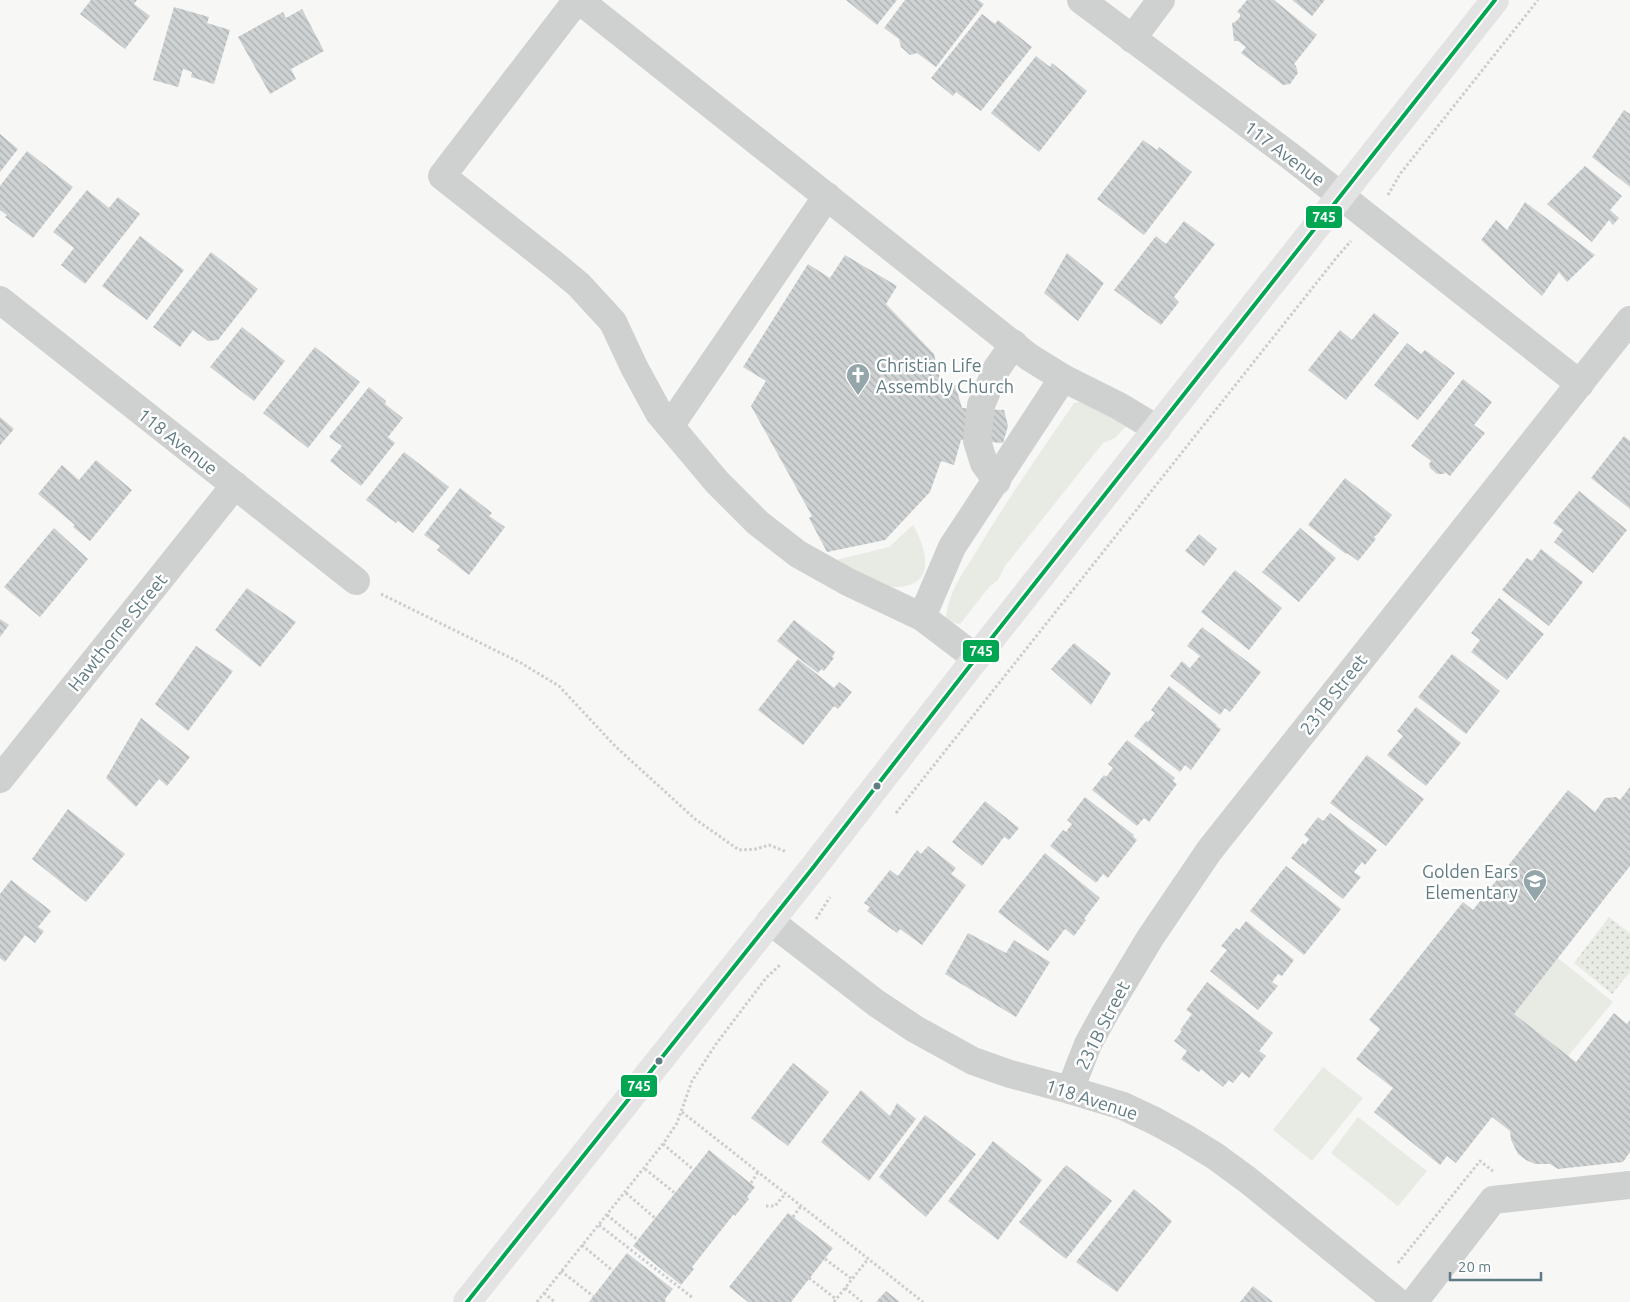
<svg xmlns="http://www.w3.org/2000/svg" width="1630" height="1302" font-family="Ubuntu,sans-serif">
  <defs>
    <pattern id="park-dots" width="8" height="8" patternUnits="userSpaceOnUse" patternTransform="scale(1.25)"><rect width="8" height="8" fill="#e8eae4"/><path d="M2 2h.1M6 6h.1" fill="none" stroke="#bfc3be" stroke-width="1.8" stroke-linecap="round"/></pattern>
    <pattern id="building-back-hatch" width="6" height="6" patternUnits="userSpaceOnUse" patternTransform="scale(1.25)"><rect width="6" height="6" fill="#cfd2d2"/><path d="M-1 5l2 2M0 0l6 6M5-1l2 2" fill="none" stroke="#abafb0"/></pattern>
  </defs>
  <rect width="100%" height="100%" fill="#f7f7f6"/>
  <g fill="#e8eae4">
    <path d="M1080,402L1104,412L1126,426L1115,438L1103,443L1005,566L998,580L990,586L960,624L954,623L946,618C949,591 962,575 976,552C1006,501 1041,452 1074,403Z"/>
    <path d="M913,525C922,541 935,572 914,583C905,588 894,588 884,585C867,580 852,569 836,560L889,547Z"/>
    <polygon points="1558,958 1613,1002 1568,1056 1514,1014"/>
    <polygon points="1323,1067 1363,1098 1312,1161 1273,1130"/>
    <polygon points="1358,1117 1427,1171 1398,1206 1331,1153"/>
  </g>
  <polygon fill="url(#park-dots)" points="1609,917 1630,933 1630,972 1612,994 1574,963"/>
  <g fill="url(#building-back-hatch)">
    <polygon points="91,0 137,0 134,4 150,16 125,49 80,14"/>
    <polygon points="846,0 897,0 877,25"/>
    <polygon points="905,0 978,0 984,4 936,67 917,53 910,55 901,47 899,39 884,28"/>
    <polygon points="1247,0 1274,0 1317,35 1294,64 1296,66 1298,73 1290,84 1283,85 1241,53 1246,47 1238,41 1234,41 1232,23 1235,22 1240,17 1240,14 1237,12"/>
    <polygon points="1292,0 1325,0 1312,16"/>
    <polygon points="174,7 209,17 207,23 230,30 214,84 191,77 192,72 183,69 178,87 153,80"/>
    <polygon points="302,9 324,51 291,69 296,79 270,94 238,37 283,12 286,18"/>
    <polygon points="982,14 995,24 998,20 1032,47 981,111 956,92 953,96 931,78"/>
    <polygon points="1036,56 1050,67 1052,63 1087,91 1039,152 991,113"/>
    <polygon points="1624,110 1630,114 1630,187 1592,157"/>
    <polygon points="0,134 18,149 0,172"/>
    <polygon points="1143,140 1157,150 1159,147 1192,172 1144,235 1097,199"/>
    <polygon points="27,151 73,187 33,238 5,217 7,215 0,210 0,186"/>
    <polygon points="1585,166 1622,196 1610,210 1619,218 1613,225 1609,220 1592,242 1547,204"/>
    <polygon points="87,190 109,208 118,197 140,214 85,284 61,265 74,248 53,232"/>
    <polygon points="1525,202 1595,255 1567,282 1559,272 1542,296 1481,240 1496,220 1507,230"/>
    <polygon points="1184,221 1215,244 1174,297 1179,302 1161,325 1114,290 1156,236 1166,244"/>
    <polygon points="140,236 184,270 147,320 102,286"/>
    <polygon points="211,252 258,289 218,340 208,341 193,330 180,347 153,327"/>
    <polygon points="1067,253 1104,283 1078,321 1044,293"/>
    <polygon points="845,255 897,286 886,304 934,354 942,387 955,384 962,408 1004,410 1008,426 1003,443 961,440 954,465 941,461 930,492 885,540 827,552 809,518 812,516 751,406 766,381 743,367 808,264 830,278"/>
    <polygon points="1374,313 1399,333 1346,400 1308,370 1340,330 1352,340"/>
    <polygon points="242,327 285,361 254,401 210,367"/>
    <polygon points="1407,343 1421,354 1425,350 1455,373 1418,420 1374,385"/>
    <polygon points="315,347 360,382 308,448 263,413"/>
    <polygon points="1463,379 1492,402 1474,425 1485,433 1450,476 1445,472 1444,474 1437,474 1430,468 1429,464 1431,461 1411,446"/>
    <polygon points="369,387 386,401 385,404 403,418 388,437 395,443 361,486 330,461 342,446 329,437"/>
    <polygon points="0,417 14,429 0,445"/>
    <polygon points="1624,436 1630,441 1630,509 1591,478"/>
    <polygon points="404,452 449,487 413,533 398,521 396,523 366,500"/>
    <polygon points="96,460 132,490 90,541 73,527 75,525 38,494 62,465 79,480"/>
    <polygon points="1345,478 1392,515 1377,535 1376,535 1374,537 1376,539 1358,561 1347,553 1346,554 1308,525"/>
    <polygon points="460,488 492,513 489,516 505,527 469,575 437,550 440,546 424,535"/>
    <polygon points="1579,491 1627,530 1593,573 1554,542 1563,530 1553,523"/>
    <polygon points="54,528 88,559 40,617 4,587"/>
    <polygon points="1300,528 1336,558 1299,602 1262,572"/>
    <polygon points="1199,534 1217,549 1204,566 1185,551"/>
    <polygon points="1541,549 1583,582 1549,626 1502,590 1527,558 1532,561"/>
    <polygon points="1235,570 1282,608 1249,650 1201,612"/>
    <polygon points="247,588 296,622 260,667 215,630"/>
    <polygon points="1499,598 1544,634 1507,680 1471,652 1480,640 1471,633"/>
    <polygon points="0,619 9,625 0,637"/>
    <polygon points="794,620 835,652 832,657 834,658 824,671 821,669 818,673 777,641"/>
    <polygon points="1202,627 1261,672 1230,712 1225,708 1220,715 1170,676 1182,661 1190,668 1200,656 1187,646"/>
    <polygon points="1074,643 1111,673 1091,705 1051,669"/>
    <polygon points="196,646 233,671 188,731 155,704"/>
    <polygon points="1452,654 1500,691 1466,734 1418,697"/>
    <polygon points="798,659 834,688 839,682 852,692 838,709 834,706 803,745 758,710"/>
    <polygon points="1169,686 1217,725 1216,726 1221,729 1191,770 1185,765 1180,772 1134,736 1146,721 1148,722 1155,713 1151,710"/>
    <polygon points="1416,707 1461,743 1426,786 1387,755 1403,736 1397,731"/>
    <polygon points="141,718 190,757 167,786 159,779 136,807 106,778"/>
    <polygon points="1127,740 1175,778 1173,781 1177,784 1149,822 1144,818 1137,826 1092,790 1104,775 1106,777 1113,768 1108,764"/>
    <polygon points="1367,755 1424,799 1386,846 1330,803"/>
    <polygon points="1630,787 1630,866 1514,1014 1576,1062 1614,1013 1627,1024 1630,1020 1630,1152 1623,1162 1558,1169 1550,1164 1535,1164 1526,1160 1518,1154 1511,1140 1510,1131 1492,1117 1456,1163 1447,1156 1440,1165 1374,1112 1393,1088 1356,1059 1380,1029 1369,1020 1463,902 1473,910 1568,790 1595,812 1605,798 1616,797 1620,800"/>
    <polygon points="1085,797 1134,835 1133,836 1137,840 1108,878 1103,874 1096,883 1050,846 1063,830 1066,832 1072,824 1067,820"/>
    <polygon points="985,801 1019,828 1009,840 1004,837 982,866 952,842"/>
    <polygon points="68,809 125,854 86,902 32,859"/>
    <polygon points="1330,813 1377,850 1365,865 1362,862 1354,872 1361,877 1343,899 1291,858 1303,843 1305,845 1309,839 1304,835 1318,817 1323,821"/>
    <polygon points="928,846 956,868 951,874 966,885 922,945 900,929 897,933 867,911 870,907 864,903 890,870 898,876 917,850 921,854"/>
    <polygon points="1045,853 1100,898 1084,919 1086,920 1074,936 1065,929 1048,951 998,912"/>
    <polygon points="1286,866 1341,909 1304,955 1250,911"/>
    <polygon points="11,880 51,911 38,927 44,931 35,943 25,935 5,962 0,958 0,894"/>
    <polygon points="1246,921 1294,960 1282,976 1278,974 1272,982 1278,986 1258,1010 1210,971 1227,950 1221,946 1236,928 1239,930"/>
    <polygon points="968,933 1006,953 1014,940 1050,962 1016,1017 945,974"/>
    <polygon points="1207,982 1273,1033 1259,1051 1266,1056 1249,1078 1242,1072 1233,1083 1229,1080 1223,1087 1201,1069 1199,1072 1181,1059 1187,1051 1174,1041 1182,1031 1180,1030 1192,1014 1186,1010"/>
    <polygon points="793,1063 829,1092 788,1146 751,1118"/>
    <polygon points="861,1090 890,1116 897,1103 916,1119 869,1181 821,1142"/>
    <polygon points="925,1115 976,1154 926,1217 879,1177"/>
    <polygon points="993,1141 1042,1180 998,1240 948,1201"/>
    <polygon points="709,1150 755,1187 747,1197 749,1199 735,1216 734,1214 692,1267 694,1269 681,1285 633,1246"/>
    <polygon points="1066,1165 1112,1201 1066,1259 1019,1222"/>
    <polygon points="1134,1189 1172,1221 1117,1292 1076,1262"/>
    <polygon points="788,1213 833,1248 791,1302 748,1302 729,1287"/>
    <polygon points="627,1253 673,1289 665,1299 666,1300 665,1302 589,1302"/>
    <polygon points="1253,1286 1273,1302 1240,1302"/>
    <polygon points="886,1291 900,1302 876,1302"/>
  </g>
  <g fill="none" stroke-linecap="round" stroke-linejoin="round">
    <g stroke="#cccdce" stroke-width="3" stroke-dasharray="2.5 2.5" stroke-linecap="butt">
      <polyline points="1388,195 1400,174 1538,0"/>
      <polyline points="381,594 521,663 559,686 615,746 695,819 739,850 756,849 769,845 787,852"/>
      <polyline points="896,813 1337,257 1351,241"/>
      <polyline points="816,919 830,897"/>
      <polyline points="682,1112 923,1302"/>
      <polyline points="663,1144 694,1170"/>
      <polyline points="645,1169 675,1193"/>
      <polyline points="751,1183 758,1172"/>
      <polyline points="626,1193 655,1218"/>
      <polyline points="766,1206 775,1206 785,1194"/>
      <polyline points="607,1215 638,1240"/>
      <polyline points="793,1217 801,1206"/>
      <polyline points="599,1225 693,1298"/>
      <polyline points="582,1245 613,1271"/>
      <polyline points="825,1259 852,1279"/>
      <polyline points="1398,1263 1480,1161 1493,1171"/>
      <polyline points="561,1271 593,1296"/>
      <polyline points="809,1278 836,1299"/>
      <polyline points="845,1288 862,1302"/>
      <polyline points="544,1293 555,1302"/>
      <polyline points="537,1302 663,1144 677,1123 692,1081 716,1044 766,978 780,965"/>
      <polyline points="834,1302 868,1259"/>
    </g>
    <g stroke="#cfd1d1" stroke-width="28">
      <polyline points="577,0 442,176 555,265 579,285 613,322 634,367 659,413 717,482 758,523 798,554 848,582 922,617 976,658"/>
      <polyline points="579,0 1029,357 1063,378 1119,406 1157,429"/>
      <polyline points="1081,0 1294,159 1580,384"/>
      <polyline points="1132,39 1161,0"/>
      <polyline points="0,300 356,581"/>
      <polyline points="670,426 827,196"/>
      <polyline points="997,481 984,463 977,441 981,405 997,368 1014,344"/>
      <polyline points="922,617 952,547 1063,378"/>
      <polyline points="0,779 235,485"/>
      <polyline points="770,921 876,1003 915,1029 973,1061 1010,1074 1070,1090 1123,1106 1155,1121 1184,1137 1215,1156 1249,1181 1398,1302"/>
      <polyline points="1070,1090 1088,1044 1105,1013 1150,938 1209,851 1630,320"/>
      <polyline points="1414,1302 1493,1200 1630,1185"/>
    </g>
    <polyline stroke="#e2e3e2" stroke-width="28" points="467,1302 812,869 976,658 1495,0"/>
    <g stroke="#fff" stroke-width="8">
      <polyline id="bus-1" points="467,1302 812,869 976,658 1495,0"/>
    </g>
    <use href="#bus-1" stroke="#00a651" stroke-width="4"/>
  </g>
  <defs>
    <g id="church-pin" transform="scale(1.25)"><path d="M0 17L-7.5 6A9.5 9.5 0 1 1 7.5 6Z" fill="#95a6ab" stroke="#fff"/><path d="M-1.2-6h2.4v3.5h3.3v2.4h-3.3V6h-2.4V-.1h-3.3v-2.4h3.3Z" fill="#fff"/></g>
    <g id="school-pin" transform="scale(1.25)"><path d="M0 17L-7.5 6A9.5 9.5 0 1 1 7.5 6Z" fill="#95a6ab" stroke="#fff"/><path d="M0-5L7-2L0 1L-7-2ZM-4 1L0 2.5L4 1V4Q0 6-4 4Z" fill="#fff"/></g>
  </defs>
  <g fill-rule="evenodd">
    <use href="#church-pin" x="858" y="375"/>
    <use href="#school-pin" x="1535" y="881"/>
  </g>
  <g fill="#607b83" stroke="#fff" stroke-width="2">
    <circle cx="877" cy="786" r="4.5"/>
    <circle cx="659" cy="1061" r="4.5"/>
  </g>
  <g text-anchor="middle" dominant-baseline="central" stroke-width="5" stroke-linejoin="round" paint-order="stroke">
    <g font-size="18" fill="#607b83" stroke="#fff">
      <text transform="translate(1285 153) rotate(37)">117 Avenue</text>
      <text transform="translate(178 441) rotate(38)">118 Avenue</text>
      <text transform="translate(117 632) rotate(-51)">Hawthorne Street</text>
      <text transform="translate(1333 694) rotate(-52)">231B Street</text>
      <text transform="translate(1102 1025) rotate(-63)">231B Street</text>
      <text transform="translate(1092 1099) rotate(18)">118 Avenue</text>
    </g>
    <g font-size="18" fill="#607b83" stroke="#fff" text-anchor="start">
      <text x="876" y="365">Christian Life<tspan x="876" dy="21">Assembly Church</tspan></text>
      <text x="1518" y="871" text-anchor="end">Golden Ears<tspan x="1518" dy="21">Elementary</tspan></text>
    </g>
  </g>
  <g stroke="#fff" stroke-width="2">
    <rect x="1305" y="205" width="38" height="24" rx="5" fill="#00a651"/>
    <rect x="962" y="639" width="38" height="24" rx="5" fill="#00a651"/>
    <rect x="620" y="1074" width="38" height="24" rx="5" fill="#00a651"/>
  </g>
  <g font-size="14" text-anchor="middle" font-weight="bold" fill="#fff">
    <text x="1324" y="222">745</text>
    <text x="981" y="656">745</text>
    <text x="639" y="1091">745</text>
  </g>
  <path d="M1450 1272v8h91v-8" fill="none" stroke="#607b83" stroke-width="2.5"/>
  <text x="1458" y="1272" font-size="15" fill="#607b83" stroke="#ffffff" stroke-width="4" paint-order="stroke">20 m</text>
</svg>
